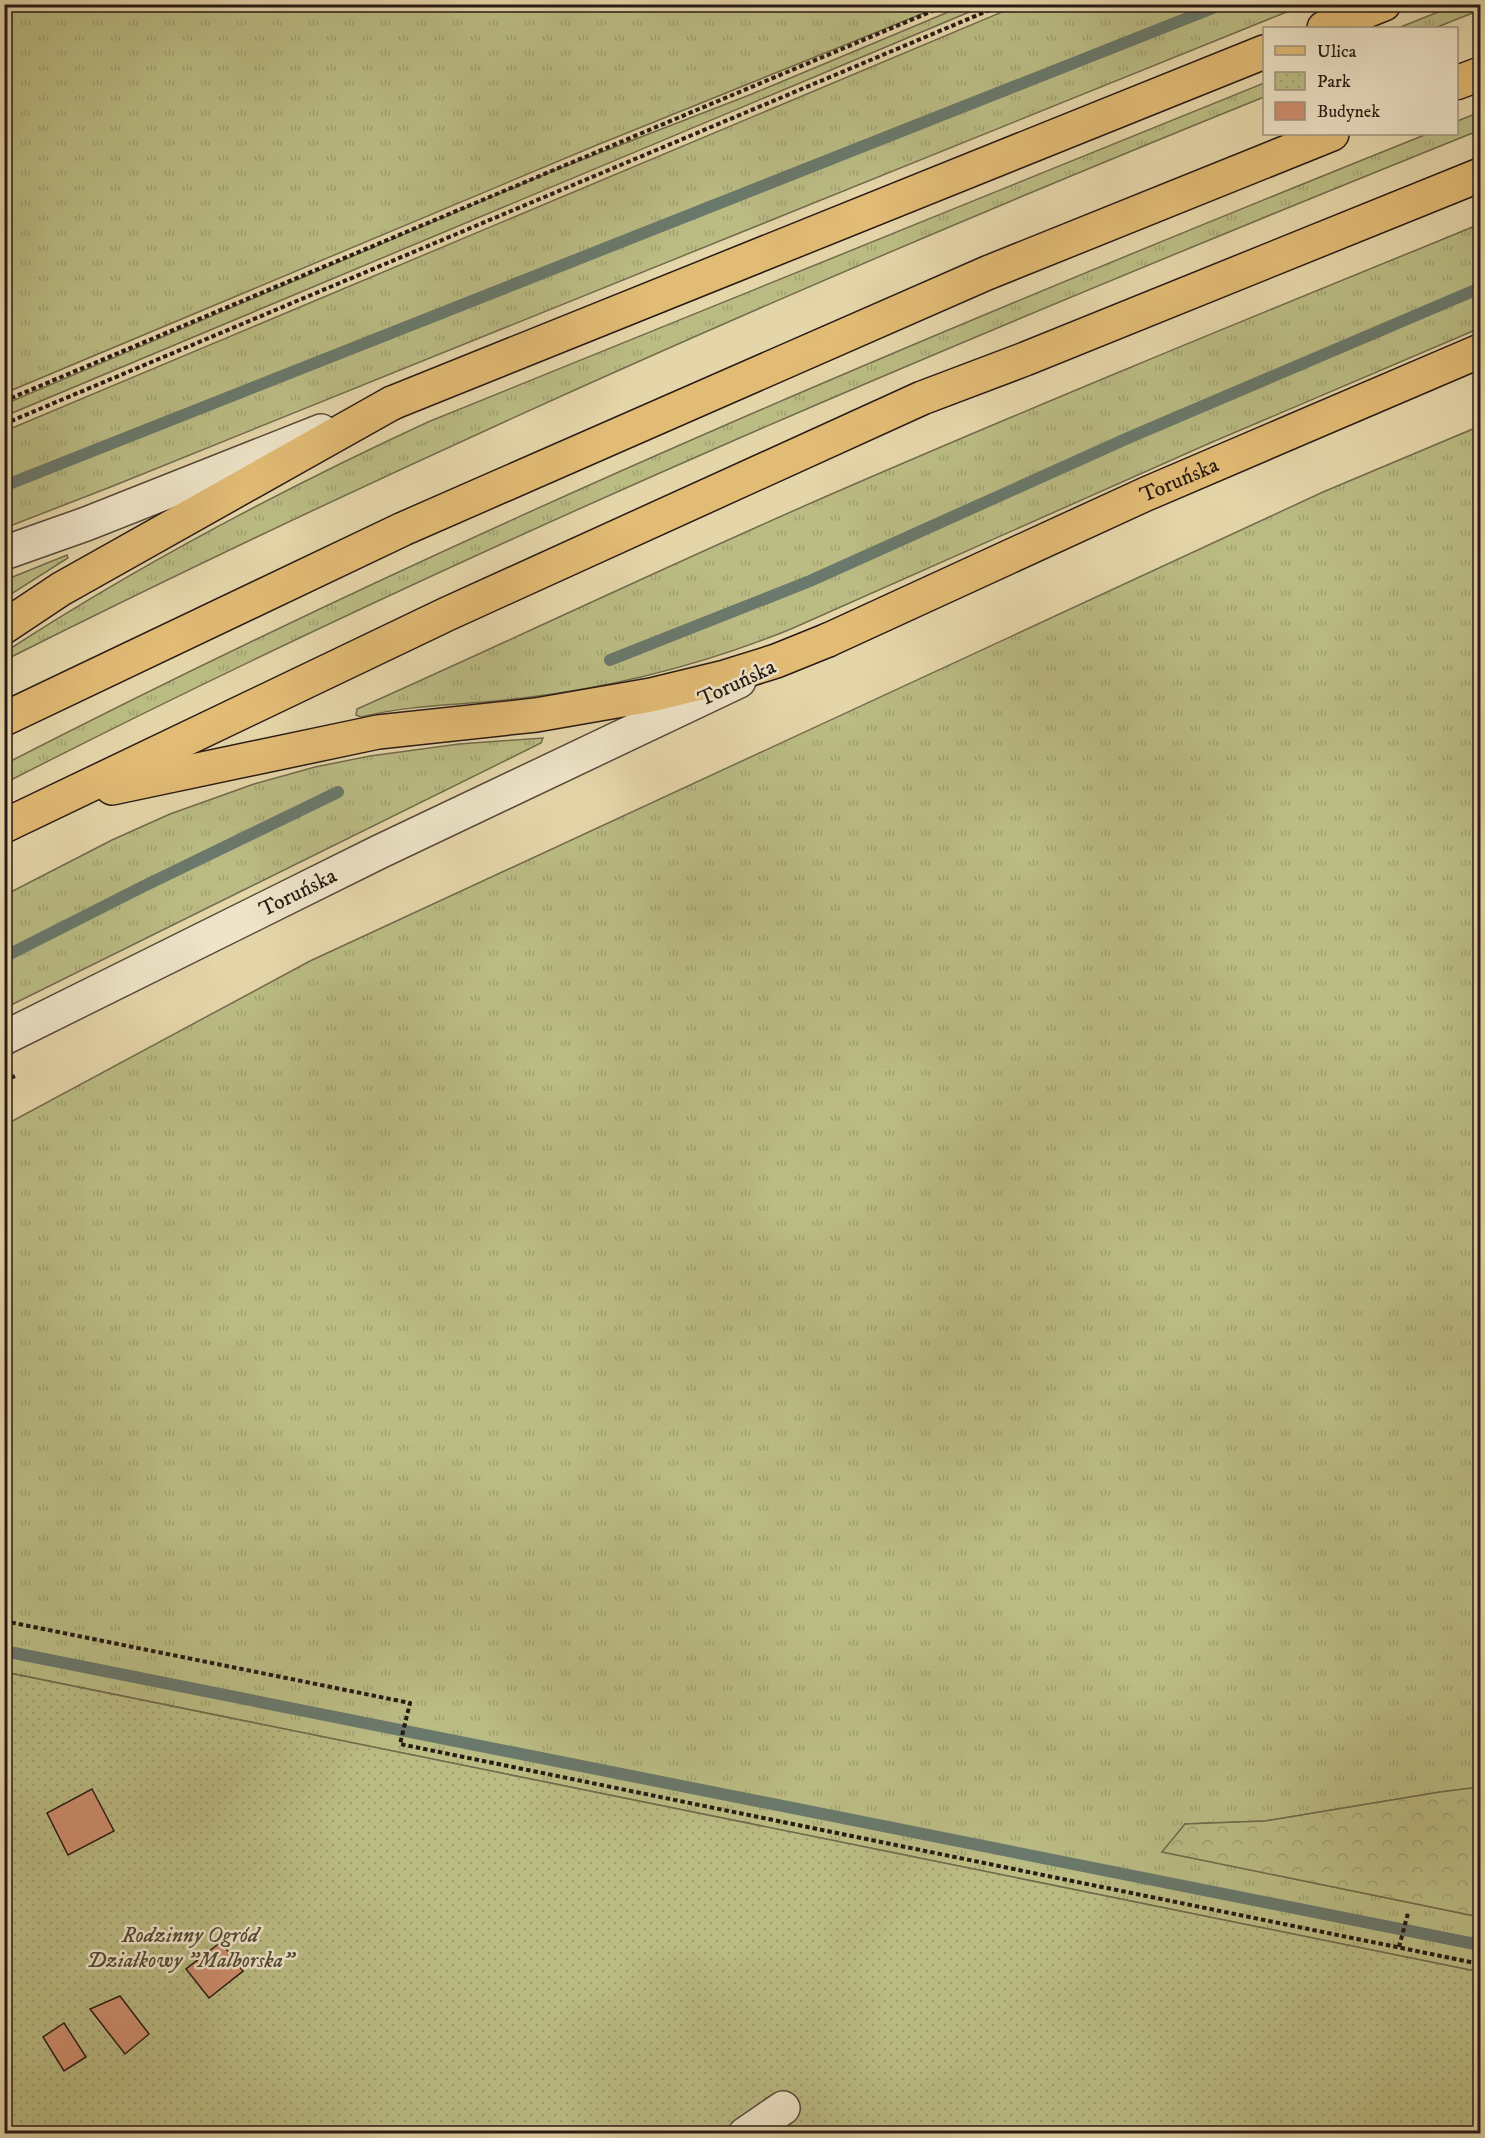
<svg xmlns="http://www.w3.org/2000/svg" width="1485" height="2138" font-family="'IM FELL DW Pica',serif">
  <defs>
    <pattern id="grass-tufts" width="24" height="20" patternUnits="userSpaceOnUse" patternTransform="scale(1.5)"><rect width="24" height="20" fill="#bbbc84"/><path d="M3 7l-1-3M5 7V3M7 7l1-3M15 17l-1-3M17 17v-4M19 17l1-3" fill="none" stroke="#a1a171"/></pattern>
    <pattern id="forest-crowns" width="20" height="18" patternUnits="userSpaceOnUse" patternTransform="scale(1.5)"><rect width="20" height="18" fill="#bbbc84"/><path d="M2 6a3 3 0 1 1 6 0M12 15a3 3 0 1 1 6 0" fill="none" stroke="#a1a171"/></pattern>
    <pattern id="park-dots" width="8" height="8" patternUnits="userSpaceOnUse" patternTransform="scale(1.5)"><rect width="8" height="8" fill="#bbbc84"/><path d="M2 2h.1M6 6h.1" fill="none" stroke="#a1a171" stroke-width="1.8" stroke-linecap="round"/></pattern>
  </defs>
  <rect width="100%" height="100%" fill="#e5d6aa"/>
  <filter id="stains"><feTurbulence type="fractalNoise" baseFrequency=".00333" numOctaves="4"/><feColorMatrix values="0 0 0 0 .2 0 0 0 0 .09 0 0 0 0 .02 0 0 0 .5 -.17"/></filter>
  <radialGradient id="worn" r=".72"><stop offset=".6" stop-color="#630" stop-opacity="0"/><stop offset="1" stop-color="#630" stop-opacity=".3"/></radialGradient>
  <g fill="url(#grass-tufts)" stroke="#726b4c" stroke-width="1.5">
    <polygon points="5,4 944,4 944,5 597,145 5,393"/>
    <polygon points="1021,4 1304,5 113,486 5,528 5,431"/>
    <polygon points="1458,4 1480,5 1480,10 1435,28 1398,28"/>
    <polygon points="965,5 986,5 5,416 5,404 553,171 752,94"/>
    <path d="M1264,83V97C838,269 416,454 5,660V652C140,564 281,490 428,422Z"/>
    <path d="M1480,112V130C981,331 484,538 5,783V764C466,527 946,327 1427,134H1456L1457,121Z"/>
    <path d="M1480,224V328L1210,443L791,629C705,664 615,687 523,698C469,705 413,704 361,717L356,715L357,709C514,639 669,565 827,496C1043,402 1262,313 1480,224Z"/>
    <polygon points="1480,426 1480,1787 1440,1792 1265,1821 1185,1824 1163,1852 1480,1917 1480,1972 5,1672 5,1125 310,961 1323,492"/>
    <polygon points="67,555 68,558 5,598 5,580"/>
    <polygon points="543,738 541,743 5,1008 5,895 112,840 170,814 254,784 315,767 370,756 459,744"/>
  </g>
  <polygon fill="url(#forest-crowns)" stroke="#726b4c" stroke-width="1.5" points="1480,1787 1480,1917 1162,1852 1185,1824 1265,1821 1440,1792"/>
  <polygon fill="url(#park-dots)" stroke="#726b4c" stroke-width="1.5" points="4,1672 1480,1972 1480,2133 5,2133"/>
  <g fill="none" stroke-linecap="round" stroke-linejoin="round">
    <g stroke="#6a796c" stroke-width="12">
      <polyline points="4,486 1223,4"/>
      <polyline points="610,660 810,581 1128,438 1480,288"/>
      <polyline points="4,957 142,887 338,792"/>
      <polyline points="4,1651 1480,1945"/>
    </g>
  </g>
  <g fill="#d09070" stroke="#281a14" stroke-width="1.5">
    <polygon points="92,1789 114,1831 68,1855 47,1813"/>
    <polygon points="221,1942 243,1971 209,1998 186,1969"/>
    <polygon points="120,1996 149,2034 125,2054 90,2009"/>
    <polygon points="64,2023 86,2057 64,2071 43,2037"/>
  </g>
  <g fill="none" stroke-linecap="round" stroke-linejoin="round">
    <g stroke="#57493a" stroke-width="36">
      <g id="minor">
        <polyline points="4,553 86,524 321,431"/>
        <path id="s1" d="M4,1038L379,852L739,681"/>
        <polyline points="745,2134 783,2108"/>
      </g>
    </g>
    <g stroke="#281a14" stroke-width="36">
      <g id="major">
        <polyline points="1324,28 1384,4"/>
        <polyline points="392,403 1264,52"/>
        <path id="s2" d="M828,640L1146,494L1480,351"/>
      </g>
    </g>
    <g stroke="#281a14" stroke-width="36">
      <g id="highway">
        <polyline points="1456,83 1480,74"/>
        <polyline points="4,627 61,589 392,403"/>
        <polyline points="4,719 403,529 987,273 1332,134"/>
        <polyline points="112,788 378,732 536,715 651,695 725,677 776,661 828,640"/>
        <polyline points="4,826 447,614 922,398 1025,359 1480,175"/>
      </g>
    </g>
    <g stroke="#281a14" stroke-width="4" stroke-dasharray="4.5 3" stroke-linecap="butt">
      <polyline points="4,401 949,4"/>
      <polyline points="4,424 1004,4"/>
      <polyline points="4,1081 15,1076"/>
      <polyline points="4,1621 410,1703 400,1744 1480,1964"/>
      <polyline points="1399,1947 1408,1913"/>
    </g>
    <use href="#minor" stroke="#eee4c8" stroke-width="33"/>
    <use href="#major" stroke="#e2bb75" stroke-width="33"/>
    <use href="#highway" stroke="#e2bb75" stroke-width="33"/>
  </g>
  <g text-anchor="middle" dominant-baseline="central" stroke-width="5" stroke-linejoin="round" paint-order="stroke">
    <g font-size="22" fill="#281a14" stroke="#eee4c8">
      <text stroke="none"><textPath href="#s2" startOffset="386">Toruńska</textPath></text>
      <text transform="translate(737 683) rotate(-25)">Toruńska</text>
      <text stroke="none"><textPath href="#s1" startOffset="328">Toruńska</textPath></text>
    </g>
    <g font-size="22" font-style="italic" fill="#544b36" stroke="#eee4c8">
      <text x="190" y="1935">Rodzinny Ogród<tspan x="190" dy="25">Działkowy "Malborska"</tspan></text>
    </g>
  </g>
  <rect width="1485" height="2138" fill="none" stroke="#e5d6aa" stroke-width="24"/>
  <rect x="6" y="6" width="1473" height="2126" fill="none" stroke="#281a14" stroke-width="3"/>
  <rect x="12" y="12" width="1461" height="2114" fill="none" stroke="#281a14" stroke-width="1.5"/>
  <rect x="1263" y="27" width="195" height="108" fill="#eee4c8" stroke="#9f9380" stroke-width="1.5"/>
  <rect x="1275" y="46" width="30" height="9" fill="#e2bb75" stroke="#9f9380" stroke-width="1.5"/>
  <text x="1317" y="57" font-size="18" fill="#281a14">Ulica</text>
  <rect x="1275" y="72" width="30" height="18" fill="url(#park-dots)" stroke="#9f9380" stroke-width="1.5"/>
  <text x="1317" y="87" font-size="18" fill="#281a14">Park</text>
  <rect x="1275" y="102" width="30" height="18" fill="#d09070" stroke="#9f9380" stroke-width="1.5"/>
  <text x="1317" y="117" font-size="18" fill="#281a14">Budynek</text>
  <rect width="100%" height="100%" filter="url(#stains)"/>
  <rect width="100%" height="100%" fill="url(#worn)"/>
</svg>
